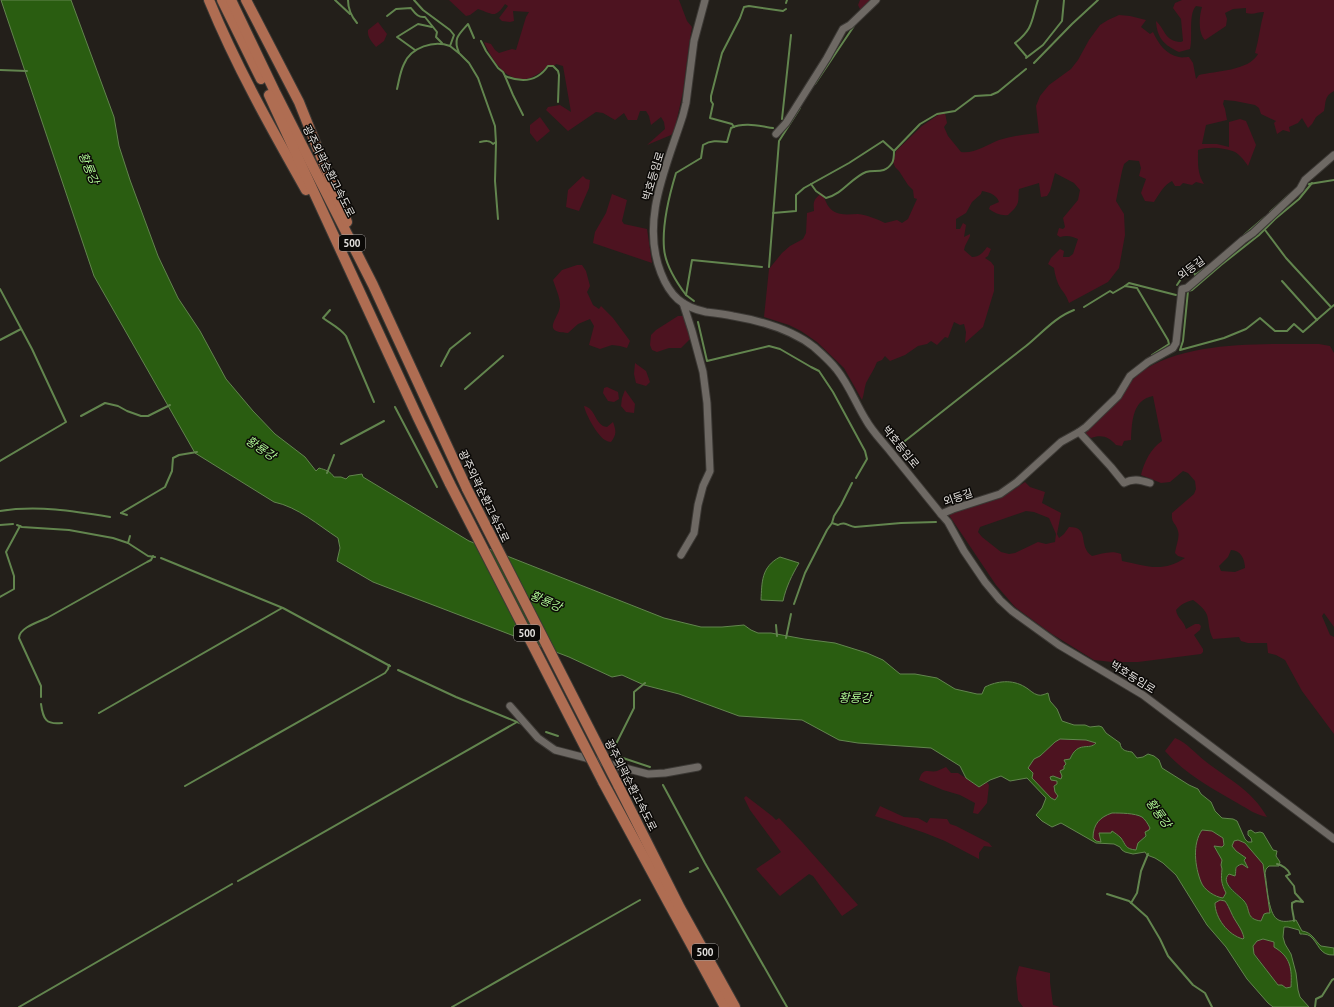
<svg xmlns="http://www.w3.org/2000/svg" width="1334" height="1007" font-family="Ubuntu,'Noto Sans KR',sans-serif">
  <rect width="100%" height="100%" fill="#231f1a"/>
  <g fill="#4d1320" fill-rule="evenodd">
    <path d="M449,0H679L687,21L692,27L689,45L683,92L674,132L671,135L647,145L665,129L664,122L661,117L651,125L649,116L646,111H640L637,120H628L624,113L615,120L603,113L596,112L568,131L546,110L548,107L560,105L571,112L563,66L556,64L554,66L548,65C543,71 537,75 530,78C507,85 492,60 484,42L491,44L495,50L499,53L512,49L516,50L526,17L529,12L513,11L514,21L510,22L502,21L499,18L508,6L505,4C495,19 493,14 478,9L470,15L466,16Z"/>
    <polygon points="860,0 873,0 864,9 860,9 858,5"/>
    <path d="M1182,0H1334V91C1324,96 1326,102 1324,111L1316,117L1312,124L1308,128L1302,118L1298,123L1289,127L1290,132L1283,130L1277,134L1274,123L1276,121L1261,114L1259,108L1255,105L1235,101L1224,100L1223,104L1225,109L1227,120L1206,125L1202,144H1217L1229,147V122L1240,119L1246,121L1256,145L1248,166C1245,161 1240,155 1235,152C1225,148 1209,146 1198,150C1198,163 1197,173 1204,184L1196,182L1192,185L1183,183L1180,186H1175L1172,181C1164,185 1159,194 1154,202L1145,201L1141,193L1146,179L1139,176L1141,168L1139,161L1129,160L1124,164L1122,171L1116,201L1124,214L1125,235L1119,268L1108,282L1069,303C1067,297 1065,294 1061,289C1057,283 1055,275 1054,268L1048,264L1051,258L1060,249L1064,251L1063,257H1069L1073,254L1078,239C1071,236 1067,235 1060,237L1057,235L1059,228L1063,229L1065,227L1063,218L1078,200L1080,190L1074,183L1055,173L1050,191L1047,196L1041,197L1039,183L1019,189C1018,193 1019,198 1018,202C1017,207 1012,211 1008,215C1001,216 995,213 989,209L990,206L999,202C997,195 989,192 982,191L981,194L972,202L966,213L956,219V229H960L963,223L966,225L964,237L970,234V236L965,246L964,250L972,257C979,257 983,253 987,247L991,249L988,256L985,258L991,262L994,266V291L983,327L965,343L966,332L964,324L960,325L954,322L948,338L945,337L937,345L931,341L927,344L918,346L905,355L890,361L885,356L882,360L877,362C874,370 870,375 866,383C864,389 864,395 862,400L844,368L817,342L801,331L789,325L764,317L769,269L782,253L790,246L803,239L806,233L807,213L814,211C813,201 814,199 822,193C825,199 827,207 833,211C841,216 850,214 858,214C867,215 877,219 885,223L897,220L902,223L908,219L917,199L914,198L913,190L908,185L899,171L895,167L893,162L896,151L922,126L941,113H945L947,123L944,127L948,136L961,152C974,154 987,145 999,140C1012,136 1026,134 1039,133L1036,106L1040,96L1049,85L1071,69L1078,60L1089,40L1100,25L1108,20L1119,15L1130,16L1146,20L1141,27L1150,34L1153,32C1158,43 1166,55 1179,57C1182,58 1186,57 1189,57L1193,63L1196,79L1199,75C1215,71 1249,71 1258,54L1255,53C1259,39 1260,26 1264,12C1257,12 1254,15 1246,13V8L1233,9L1225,13L1227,19L1226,26L1205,40C1198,33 1199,17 1202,7L1196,6C1188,14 1193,38 1190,49L1179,52C1164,45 1157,38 1156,21C1166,30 1164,41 1181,42L1183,41L1181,19L1173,8L1175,3Z"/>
    <path d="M378,22L387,34L384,41L376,47C372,42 367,37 368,30Z"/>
    <polygon points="540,117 550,131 537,142 530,133 530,125"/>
    <polygon points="583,176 586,179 590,180 589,188 579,211 566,207 568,190"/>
    <polygon points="612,194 627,200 622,221 624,224 647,229 652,263 593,243 595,232 606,213"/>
    <path d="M577,265H582L586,271L590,286L587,292L593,305L599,309L601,306L613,318L630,341L627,348L620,346L612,345L600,349L589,345L594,326L590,319L578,324L568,333C539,332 561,317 560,304C560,298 555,286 553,280L562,270Z"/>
    <polygon points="678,316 683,316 687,321 693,336 681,348 669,348 657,352 652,350 650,345 651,335 656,330"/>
    <path d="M1272,344H1319L1330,346L1334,353V627L1324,613L1322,616L1330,635L1334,637V734L1302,691L1285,660L1276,655L1268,653L1267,643H1248L1241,641L1239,637L1213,639C1204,619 1215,616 1193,600C1186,602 1181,604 1176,610C1177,618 1184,621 1186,629L1195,624H1199L1201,626L1200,630L1194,635L1203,649V652L1201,654L1138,662H1112L1094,660L1052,634L1015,607L996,585L949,515L961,509L976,506L1001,498L1025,482L1030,487L1045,492L1042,503L1061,513L1057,534L1059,538L1064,534L1069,527C1091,527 1077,546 1092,556C1102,554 1111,550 1121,554L1122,561C1146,566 1163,573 1185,558L1178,556L1175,553C1176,545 1180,538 1178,531C1176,522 1171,524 1172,513L1194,494L1196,489L1195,481L1188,473L1183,471L1170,482L1161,483L1141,475C1144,462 1151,448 1162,441L1153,396C1132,400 1132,422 1131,440L1124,441L1122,446L1116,445C1109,437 1102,434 1091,438L1086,434V430L1138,374C1176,347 1227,345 1272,344ZM1026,511L1034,512L1049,518L1056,534L1055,542L1046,544L1038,542L1015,553L1009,554L1001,552L982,537L978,532L980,527ZM1231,550C1241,550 1245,560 1245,568L1235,572L1221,571L1219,566L1228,557Z"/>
    <polygon points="635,363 646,371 650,382 646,386 636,383 634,374"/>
    <polygon points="607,387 618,392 619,399 614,402 608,401 603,393 604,388"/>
    <polygon points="625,390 635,404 634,413 626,412 621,406 622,398"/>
    <path d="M584,406C596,408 595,426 607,427L613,422C616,431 617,434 611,442C609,442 607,441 605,440C597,435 586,415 584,406Z"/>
    <path d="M1175,738C1187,743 1195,753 1205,761C1228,779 1252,790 1267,817C1256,815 1248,809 1239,804C1213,789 1185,774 1165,751Z"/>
    <path d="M1060,739L1086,740L1096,743C1092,747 1087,745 1081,747C1068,752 1066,768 1061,779L1053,781H1057L1058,796L1055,800L1051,798L1032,778L1028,768L1034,759L1040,756L1055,742Z"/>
    <path d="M946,767L951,773H958L979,787L987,782L989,785L987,803L978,814L973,813L975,803L960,795L943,790L919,780C923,766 929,773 937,771C940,770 943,768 946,767Z"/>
    <polygon points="746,796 772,816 776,820 779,818 802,842 858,905 842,916 813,876 809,874 780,896 777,893 756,869 781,852 750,810 744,798"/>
    <polygon points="880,806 904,817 918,818 927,823 930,818 947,819 950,824 956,826 989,843 992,847 984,846 979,853 979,859 945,841 925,833 875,816"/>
    <path d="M1112,813C1120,813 1136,813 1142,817C1145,819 1148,825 1150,828C1145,839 1138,839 1136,850C1128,849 1125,847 1122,839L1111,834L1106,833L1101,842L1096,841L1093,838C1093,824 1100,817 1112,813Z"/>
    <path d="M1202,830H1212L1223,837L1224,845L1222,847H1214L1222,860L1221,865L1222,869L1226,893L1223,898C1215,897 1204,890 1201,882C1195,867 1192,844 1202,830Z"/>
    <polygon points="1238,840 1245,843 1263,864 1270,914 1263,917 1261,921 1252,918 1249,915 1246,902 1238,895 1227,883 1227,876 1229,874 1236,874 1236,868 1242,864 1246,858 1236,851 1232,846 1234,841"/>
    <path d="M1220,900L1225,901C1228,905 1229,908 1231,912C1235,922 1242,928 1244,938L1243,939C1228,935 1215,918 1215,903Z"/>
    <path d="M1263,939L1274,942V947C1292,957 1291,968 1291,987L1285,988L1282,985H1278L1254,953L1253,946L1257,941Z"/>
    <polygon points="1019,966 1050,973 1050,982 1053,1005 1060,1007 1023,1007 1018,1000 1016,978"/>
  </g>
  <g fill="#2a5d11" stroke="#62854e" fill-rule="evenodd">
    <path d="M1,0H71L114,117L119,146L130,180L158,256L178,298L200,331L226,379L253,411L275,434L305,457L316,471L319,468C326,470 330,471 334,477H341L346,479L349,476L362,474L363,477L469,541L664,618L701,627H722L744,625L751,630L758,633H771L804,639L835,643L867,653L883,660L900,674H915L937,678L955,689L977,694H982L985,687C997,681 1012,679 1025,687C1029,689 1033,694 1038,695C1041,696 1045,694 1048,693L1050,701L1057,709L1062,721L1074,725H1085L1090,727L1099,726L1102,727L1106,733L1120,743C1121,751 1126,751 1132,752L1137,758L1143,757L1148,754L1154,756L1159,760L1162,768L1189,785L1198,789L1201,794L1211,802L1215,811L1222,818L1233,819L1237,821L1245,839L1248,842H1252L1251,838L1248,835V831L1251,830L1255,833L1260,832L1263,833L1273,850L1277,851L1276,856L1280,862L1279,866H1269L1266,869L1265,873C1267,884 1268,913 1277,919C1282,923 1290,921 1296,920L1302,931C1312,932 1315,941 1321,946L1334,948V955C1319,956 1319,943 1310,936C1307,934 1303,934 1300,934L1299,930L1288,927H1284L1283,937L1285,944L1291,954L1296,973L1298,990L1300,997L1309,1007H1273L1268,1003L1247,979L1226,947L1207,925L1176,875L1163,863L1155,858L1147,855L1145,852L1133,854L1125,852L1122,850L1120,847L1114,844L1096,843L1061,823L1052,827L1042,821L1036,815L1042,808L1046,798L1027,778L1010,781L1001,776L990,780L979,787L966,778L960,766L931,748L858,743L839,740L802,720L739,716L679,694L644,685L622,675L612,677L569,657L373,582L337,561L340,548L338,538C318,525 298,507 274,502L195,453L94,276ZM1060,739L1086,740L1096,743C1089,751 1078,740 1070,759L1064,760L1066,764L1064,766V769L1060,771L1062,776L1061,779L1053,776L1050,777L1051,780L1057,781V784L1054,786L1055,792L1058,796L1055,800L1051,798L1032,778L1033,773L1028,768L1034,759L1040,756L1055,742ZM1112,813C1120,813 1135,813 1142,817C1145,819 1148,824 1150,828L1149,830L1145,832L1146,836L1138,843L1136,850C1125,849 1126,845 1121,838C1118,835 1115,833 1112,831L1111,833H1099L1101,842L1096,841L1093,838C1093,824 1100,817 1112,813ZM1202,830L1212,831L1223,838L1224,845L1222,847L1214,846L1222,860L1221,865L1222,869C1221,879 1221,883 1226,893L1223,898C1215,897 1204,890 1201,882C1195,867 1192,844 1202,830ZM1238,840L1245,843L1263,864L1270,913H1267L1264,914L1261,921C1245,919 1251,909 1244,901C1239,895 1219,883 1229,874L1235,876C1237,869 1233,867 1242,864L1248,868L1244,860L1246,858L1236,851L1232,846L1234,841ZM1220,900L1225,901C1228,905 1229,908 1231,912C1235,922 1242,928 1244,938L1243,939C1228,935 1215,918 1215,903ZM1263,939L1274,942V947C1291,957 1292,969 1291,987L1286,988L1282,985H1278L1254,954L1253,946L1257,941Z"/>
    <path d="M780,557L799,563C792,575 786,587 783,601L761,600C762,582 761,567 780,557Z"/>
  </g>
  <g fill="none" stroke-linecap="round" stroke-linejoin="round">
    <g stroke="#62854e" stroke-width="2">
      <polyline points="335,0 350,14"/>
      <path d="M348,0C348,9 351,16 357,23"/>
      <polyline points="414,0 423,10 450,30 454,35 450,46 460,54 469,63 478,78 495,126 496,143 495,181 498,219"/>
      <polyline points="786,3 787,0"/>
      <path d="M387,16L396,9L411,8C415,13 418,18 425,17L437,32L436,37L442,43"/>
      <polyline points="481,41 486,51 498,68 503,72 505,76 513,95 523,115"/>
      <polyline points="415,50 397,37 418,24 432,27"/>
      <path d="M459,53C453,39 458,35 468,24L474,38"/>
      <path d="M1027,57L1015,43C1034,28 1031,21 1038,0"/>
      <polyline points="1026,58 1043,45 1062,21 1064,0"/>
      <polyline points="1034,63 1072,24 1098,0"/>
      <polyline points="0,70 27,71"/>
      <path d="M505,76C522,83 537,82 548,66H553L558,71L559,75L558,102"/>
      <polyline points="815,84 854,26"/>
      <path d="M397,89C399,81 400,72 404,64C411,47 434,40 450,46"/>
      <polyline points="782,119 791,35"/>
      <polyline points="734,127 732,124 710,118 713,104 711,101 711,96 722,53 740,18 744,7 749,6 783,11 786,9"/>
      <path d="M480,142C485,141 490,140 493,144L496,142"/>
      <polyline points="1312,183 1299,199 1275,219 1259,235 1221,265 1192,290 1188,291 1183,341 1180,350 1224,338 1246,329 1260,318 1275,331 1287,331 1294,324 1303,332 1334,305"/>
      <path d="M811,184L816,191L826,198C843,194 851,178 866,172C875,169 884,175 892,163C894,160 894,155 894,151"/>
      <polyline points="1309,184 1334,180"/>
      <polyline points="1270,212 1290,194"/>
      <polyline points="773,213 796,211 796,195 804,188 849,163 883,141 894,151 920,124 937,114 955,111 975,96 991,95 998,92 1026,69"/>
      <polyline points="1265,230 1286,258 1331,307"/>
      <polyline points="1244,235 1265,217"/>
      <polyline points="769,267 779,141 800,108"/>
      <polyline points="1187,270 1193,270 1195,275 1209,265"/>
      <polyline points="1282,281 1317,320"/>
      <polyline points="1177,285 1181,279"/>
      <polyline points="1125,286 1129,283 1176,295"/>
      <polyline points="0,289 32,349 66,422 0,461"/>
      <path d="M686,295C677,283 665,264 664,248C662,224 669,196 676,173L701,158L703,145C711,140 718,141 727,142L731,128C744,122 759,126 773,128"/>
      <polyline points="694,301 686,295 692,260 762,267"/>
      <polyline points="1084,307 1110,291 1113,293 1125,286 1137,288 1168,340 1169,344 1152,355"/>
      <path d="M330,310L323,318C331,324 340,328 346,336L374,402"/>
      <polyline points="698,322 707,361 769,346 780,349 811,367 819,371 833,392 865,451 867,459 856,478"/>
      <polyline points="0,340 21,329"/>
      <polyline points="441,366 450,349 470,333"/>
      <polyline points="465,389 503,356"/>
      <polyline points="395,407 437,487"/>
      <polyline points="81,416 105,403 118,406 127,411 141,416 148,416 170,405"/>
      <polyline points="341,444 384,421"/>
      <path d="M896,448C939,414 982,380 1026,346C1041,334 1055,317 1074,310"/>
      <polyline points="327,473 334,455"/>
      <path d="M0,511C37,505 74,511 110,517"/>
      <polyline points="121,513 165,487 172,471 173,458 179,455 197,452"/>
      <polyline points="121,513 127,515"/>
      <path d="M832,523L838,525C845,521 848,526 855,527L901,523L936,522"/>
      <polyline points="0,525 13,524"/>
      <polyline points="17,525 22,527 69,530 113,538 128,543"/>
      <polyline points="130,536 128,543 148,556 155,557"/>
      <polyline points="161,558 283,608 390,666"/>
      <polyline points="0,597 14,589 14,576 6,552 20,526"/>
      <polyline points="794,604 805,573 827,530 832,523 834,516 841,505 852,483"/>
      <polyline points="776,625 777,636"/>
      <polyline points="786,638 791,614"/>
      <polyline points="398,670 456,697 522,724"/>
      <polyline points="645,683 634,692 634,708 611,754 650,767"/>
      <path d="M41,697V686L19,638C19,628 38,622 47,618L147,562L151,560L153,556"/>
      <path d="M41,704C43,719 46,725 62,723"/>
      <polyline points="99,713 282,608"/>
      <polyline points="546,732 558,736"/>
      <polyline points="663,785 705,863 787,1007"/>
      <polyline points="185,786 385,673 388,669 389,665"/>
      <path d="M1277,864C1282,865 1288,869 1290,874L1286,876L1294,886L1295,893L1303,902L1296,901L1292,903C1291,910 1294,914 1294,921"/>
      <polyline points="690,872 698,868"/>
      <polyline points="238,881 517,722"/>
      <polyline points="1107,894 1129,901 1147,917 1160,939 1168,956 1193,985 1205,993 1212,1007"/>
      <polyline points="1131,903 1137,893 1141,871 1148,854"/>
      <polyline points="19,1007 232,884"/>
      <polyline points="452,1007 640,900"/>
      <polyline points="1315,1007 1316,999 1322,996 1332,980 1334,979"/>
    </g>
    <g stroke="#3c3935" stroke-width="9">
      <g id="minor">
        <path d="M705,0L694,41L686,103L683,115C667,166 640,220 661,273C670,296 682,307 706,312C715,313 724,314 733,316C762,321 791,329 814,347C822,354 831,362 837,370C849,385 856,404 866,420C872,431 882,441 890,451C907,472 924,493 941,514L948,522L964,551L985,582L1000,600L1012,611L1059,645L1143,695L1334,839"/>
        <polyline points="776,134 786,123 827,58 843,29 850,25 876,0"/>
        <polyline points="1079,432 1086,427 1118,396 1130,376 1148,362 1173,348 1176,343 1182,289 1187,288 1243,240 1253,233 1300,189 1305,180 1334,155"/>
        <path d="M941,514L953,509L1000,494L1017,482L1061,442L1079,432L1111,467L1124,483C1133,478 1140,480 1150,483"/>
        <polyline points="681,555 694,533 698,505 703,486 710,471 707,403 703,372 692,331 683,303"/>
        <polyline points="510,706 538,738 555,750 648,774 665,773 698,767"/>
      </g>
    </g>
    <g stroke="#3c3935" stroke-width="12">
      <g id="highway">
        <path d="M209,0C236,66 271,128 306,190"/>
        <polyline points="222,0 261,79"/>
        <polyline points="231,0 275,92 373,285 467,489"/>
        <polyline points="246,0 299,102 347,222"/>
        <polyline points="269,95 418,418 450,484"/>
        <polyline points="603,782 725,1007"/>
        <polyline points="618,785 680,908 735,1007"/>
      </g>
    </g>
    <use href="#minor" stroke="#6e6964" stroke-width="7"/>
    <use href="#highway" stroke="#af6d52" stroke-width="10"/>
    <g stroke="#3c3935" stroke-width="12" stroke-linecap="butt">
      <g id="highway-bridge">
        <polyline points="450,484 603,782"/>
        <polyline points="467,489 618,785"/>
      </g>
    </g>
    <use href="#highway-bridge" stroke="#af6d52" stroke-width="10"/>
  </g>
  <g text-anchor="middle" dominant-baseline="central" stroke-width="3" stroke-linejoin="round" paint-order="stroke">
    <g fill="#0b0907" stroke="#a3a09e" stroke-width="1">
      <rect x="339" y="235" width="26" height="16" rx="3"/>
      <rect x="514" y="625" width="26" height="16" rx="3"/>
      <rect x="692" y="944" width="26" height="16" rx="3"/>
    </g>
    <g font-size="10" font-weight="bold" fill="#e4e1de">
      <text x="352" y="243">500</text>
      <text x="527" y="633">500</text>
      <text x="705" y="952">500</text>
    </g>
    <g font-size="11" fill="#e4e1de" stroke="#0b0907">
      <text transform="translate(329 171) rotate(63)">광주외곽순환고속도로</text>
      <text transform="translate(653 176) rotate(-73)">박호등임로</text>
      <text transform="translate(1191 268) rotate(-37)">외등길</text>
      <text transform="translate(901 447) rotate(51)">박호등임로</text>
      <text transform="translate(484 496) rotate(64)">광주외곽순환고속도로</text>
      <text transform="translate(958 497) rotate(-19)">외등길</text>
      <text transform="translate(1133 677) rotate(32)">박호등임로</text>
      <text transform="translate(631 785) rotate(63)">광주외곽순환고속도로</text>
    </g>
    <g font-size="12" font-style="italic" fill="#adf592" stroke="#0b0907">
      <text transform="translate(89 168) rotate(68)">황룡강</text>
      <text transform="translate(261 448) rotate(34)">황룡강</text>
      <text transform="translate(546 601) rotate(24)">황룡강</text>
      <text x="855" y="697">황룡강</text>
      <text transform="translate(1159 813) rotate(54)">황룡강</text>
    </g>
  </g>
</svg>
